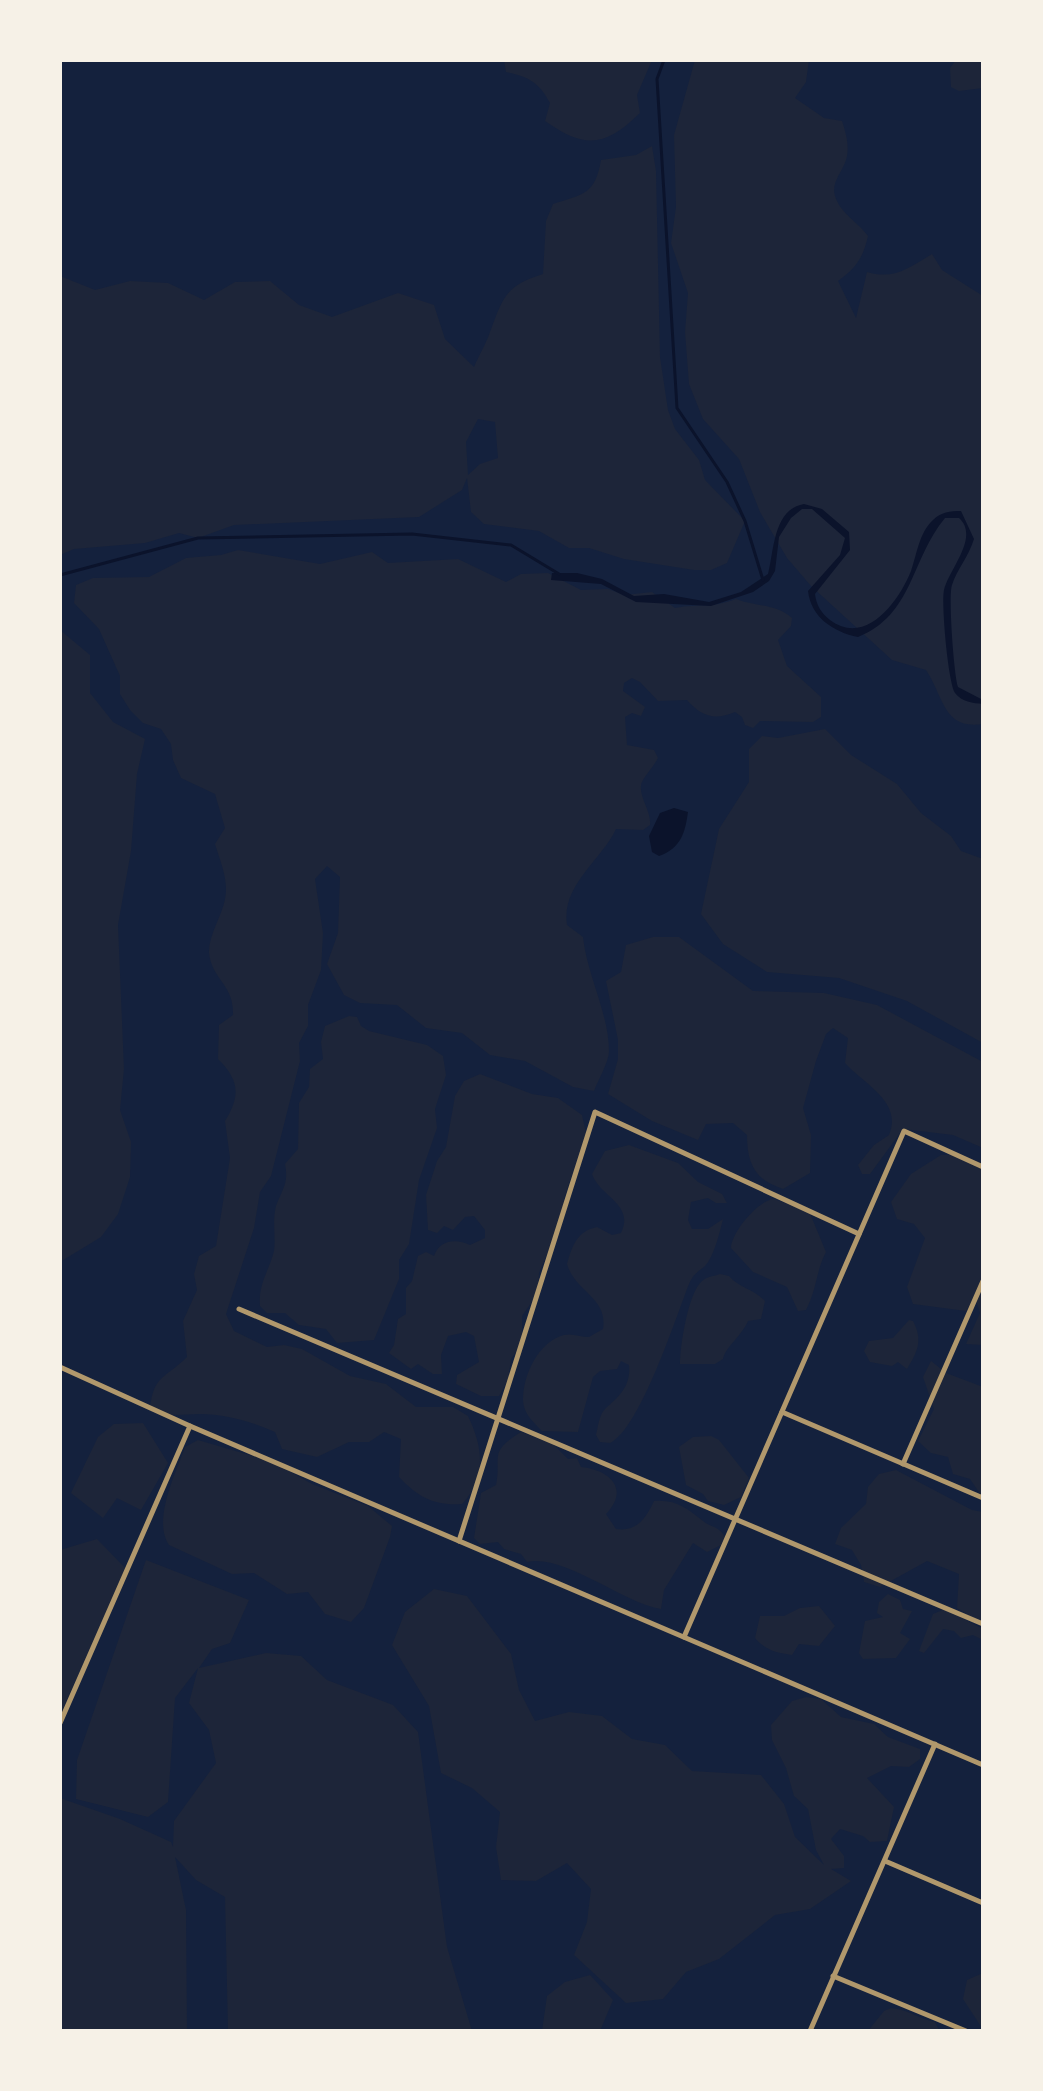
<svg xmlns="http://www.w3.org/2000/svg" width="1043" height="2091" font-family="'Golos Text',sans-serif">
  <rect width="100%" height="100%" fill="#14213d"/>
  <g fill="#1d2539" fill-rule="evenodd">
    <path d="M504,60H652L637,95L640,113C606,146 586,150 545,121L550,103C540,83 528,76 506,72Z"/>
    <path d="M695,60H809L806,82L795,98L824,118L842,121C846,133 850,147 846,160C842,173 831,182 835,196C840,213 858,222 868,236C863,258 856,268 838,281L856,318L867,272C894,280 909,268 932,254L942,270L983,296V724C943,730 944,697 926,670L892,660L811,586L787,558L760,512L739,459L703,419L689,384L685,332L688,293L671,243L676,207L674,135Z"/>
    <polygon points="956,60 983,60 983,88 959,91 951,87 950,68"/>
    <path d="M652,146L656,171L660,357L668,410L675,429L699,460L705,480L745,521L727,563L711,570H694L624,559L589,548H569L539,531L484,524L471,512L467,478L462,490L419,517L234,525L198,538L179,533L145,543L74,549L60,555V276L95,290L130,281L168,283L204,300L235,282L270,281L299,305L332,317L398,293L434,305L445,339L474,367C479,355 486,344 490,332C503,297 505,286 543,274L546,221L553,204C583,194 595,195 601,160L636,155ZM478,419L495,422L498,458L480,464L468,475L466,442Z"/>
    <path d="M238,550L320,564L372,552L388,563L458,559L506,582L521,574L548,573L581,590L608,589L625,595L652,592L675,608C701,603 709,609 736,599C756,607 775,603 792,618L791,626L778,640L787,666L821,697V717L813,722L760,721L753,728L745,725L742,717L735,712C714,721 701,716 687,700L658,701L640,682L632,678L624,683L623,691L645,707L641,716L632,713L625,717L627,745L654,750L658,758C654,766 647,773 643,780C635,793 652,810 650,825L643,830L616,829C601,861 561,885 567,925L583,937C587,975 609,1014 609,1051C609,1062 598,1080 594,1091L573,1087L525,1061L490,1055L462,1033L426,1028L397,1005L360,1003L344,995L327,964L338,933L340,877L327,866L315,879L323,933L321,970L308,1005V1026L299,1043L300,1061L271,1176L260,1192L254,1228L226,1314L234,1331L267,1347L284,1345L302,1349L350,1376L386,1384L416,1407H453L468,1416C483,1447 487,1477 462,1504C434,1506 418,1497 399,1477L401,1439L384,1432L369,1442H349L317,1457L282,1449L275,1432C252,1422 226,1414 200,1414C180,1414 168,1418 150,1409C153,1375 166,1378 187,1357L183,1321L197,1290L194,1274L199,1256L216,1246L230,1158L225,1121C241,1095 239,1080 218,1059L219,1025L233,1015C234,984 212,980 209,953C208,936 222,916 225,899C229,880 220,861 215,844L225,828L215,794L181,778L173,760L171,744L161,729L143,723L130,710L120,694V676L99,629L74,603L76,585L93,578L149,577L186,558L221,555Z"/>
    <polygon points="60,630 90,655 90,693 113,722 145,739 137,774 131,851 118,925 124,1069 120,1110 131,1142 130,1177 118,1214 101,1237 60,1262"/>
    <polygon points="825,729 851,755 897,784 921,813 951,836 961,851 983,859 983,1043 907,1001 839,978 767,972 723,944 701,914 719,829 749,782 749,749 762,736 778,738"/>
    <path d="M653,937H679L753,991L824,993L877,1005L983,1062V1148L953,1135L903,1129L870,1174H862L858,1165L874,1145L889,1135C903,1102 864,1084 845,1063L848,1038L833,1028L826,1034L816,1061L803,1108L811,1135L810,1173L783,1189C755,1180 747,1164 747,1135L733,1123L706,1124L698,1140L652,1121L608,1094L618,1059V1040L606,981L621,972L626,945Z"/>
    <path d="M349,1016L357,1017L361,1026L369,1031L427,1045L443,1056L446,1075L435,1109L437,1128L419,1180L409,1244L399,1260V1279L374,1340L337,1343L326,1329L299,1325L285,1313H267L260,1306C258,1284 269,1271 274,1251C276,1237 272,1221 276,1206C282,1189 289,1184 285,1164L298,1149L299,1103L309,1087L310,1069L323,1059L321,1042L325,1026Z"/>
    <path d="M480,1074L532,1094L558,1098L582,1115L586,1133L564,1199L563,1217L539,1273L538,1293L522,1316V1344L511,1359L508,1380L499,1396H481L456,1384L457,1375L479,1362L474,1336L466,1332L448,1336L441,1355L442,1374H433L418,1364L411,1369L389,1353L394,1345L398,1319L406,1314V1288L412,1281L418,1256L426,1252L434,1256C439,1240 456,1238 470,1245L485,1238V1230L474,1216L465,1217L453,1230L444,1226L437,1233L428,1230L426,1195L437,1161L446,1147L455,1096L464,1081Z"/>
    <path d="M629,1145L678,1163L698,1182L722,1194L727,1203H716L708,1198L691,1202L688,1220L692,1229H708L723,1219C720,1231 714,1257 705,1266C698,1272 693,1274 689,1284C676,1317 640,1429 610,1443L600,1442L596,1435C598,1427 599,1415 605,1409C619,1396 631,1387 629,1365L621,1361L617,1369L600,1371L593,1377L578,1432L542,1431C534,1423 523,1413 523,1400C523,1375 538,1342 564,1335C572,1333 580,1337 589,1337L603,1329C608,1297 575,1292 567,1264C572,1246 577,1231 597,1227L612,1235L621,1233C635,1204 600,1197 592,1174L605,1151Z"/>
    <polygon points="941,1155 959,1155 983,1163 983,1345 966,1344 980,1313 975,1297 966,1311 913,1304 907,1287 925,1238 914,1224 897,1219 891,1202 911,1174"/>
    <path d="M774,1199L809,1211L826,1252C816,1271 817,1289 806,1310L798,1311L787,1287L753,1272L731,1248C731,1233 758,1200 774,1199Z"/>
    <path d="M720,1274L729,1276C739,1288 754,1289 765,1301L761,1319L748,1321C741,1337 726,1346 723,1359L715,1364H680C680,1346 688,1293 702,1281C706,1277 714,1276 720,1274Z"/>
    <path d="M909,1320L913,1321C923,1340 918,1351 907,1369L898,1362L892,1366L870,1362L864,1351L869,1341L893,1338Z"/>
    <polygon points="931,1361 946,1373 983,1387 983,1498 970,1479 953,1474 948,1457 931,1453 918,1441 934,1409 923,1377"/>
    <polygon points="143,1423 168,1463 141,1510 117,1498 103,1518 71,1493 98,1437 114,1424"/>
    <path d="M521,1432L553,1444L568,1459L577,1458L581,1467C610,1470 630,1489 606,1514L616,1529C637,1532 646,1518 654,1501C676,1499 688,1509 703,1521C712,1528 719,1526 725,1537L721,1545L707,1552L693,1543L664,1590L661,1609C622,1603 565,1554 527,1562L521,1554L504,1549L498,1542L480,1544L474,1538L481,1493L496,1485C502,1456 487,1453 521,1432Z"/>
    <polygon points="711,1436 719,1440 749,1478 741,1497 724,1505 708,1501 703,1494 686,1485 679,1447 693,1437"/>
    <path d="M198,1440L273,1462L312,1484L368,1506L392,1526L390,1537L364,1608L351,1622L325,1614L308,1592L287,1594L254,1573L232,1574L169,1545C152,1520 176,1473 185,1447Z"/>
    <polygon points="896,1470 972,1510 983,1512 983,1624 957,1608 959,1574 927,1561 880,1587 864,1582 861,1565 852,1550 835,1544 841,1528 866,1504 868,1487 879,1474"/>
    <polygon points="97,1539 126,1569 60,1715 60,1550"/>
    <polygon points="146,1560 249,1600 230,1643 212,1649 199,1668 266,1653 301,1656 327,1680 393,1705 418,1732 447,1947 472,2031 228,2031 225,1897 196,1880 175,1857 186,1910 187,2031 60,2031 60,1798 120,1819 171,1842 173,1847 174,1821 216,1763 209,1730 189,1703 198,1668 175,1698 168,1802 148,1817 76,1799 77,1760"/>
    <polygon points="434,1589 467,1596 511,1654 519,1690 535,1721 569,1712 602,1716 632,1739 665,1745 692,1771 761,1775 784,1804 795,1837 824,1865 816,1850 808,1809 794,1796 786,1768 772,1740 771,1725 792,1701 806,1697 821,1699 841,1717 874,1724 888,1737 920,1749 920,1759 909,1767 891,1766 867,1778 894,1807 887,1841 870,1842 863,1836 840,1829 831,1839 844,1856 844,1868 831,1869 851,1881 810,1909 775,1915 719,1959 686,1972 663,1999 626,2003 574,1955 587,1922 591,1889 567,1863 536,1881 501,1880 496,1847 500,1812 472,1788 441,1773 429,1706 392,1645 405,1612"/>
    <polygon points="888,1594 900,1600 903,1609 912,1611 900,1633 910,1639 896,1658 863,1659 859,1653 865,1621 883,1617 877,1613 879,1602"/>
    <path d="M819,1606L835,1626L819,1646L799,1644L792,1655C776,1653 765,1650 755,1638L760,1616H784L800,1608Z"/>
    <polygon points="945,1609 983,1629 983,1640 973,1635 961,1638 954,1631 943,1629 924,1653 919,1651 933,1614"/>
    <polygon points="983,1973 983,2028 982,2028 963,1999 967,1980"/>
    <polygon points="590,1975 613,2000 600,2031 542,2031 547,1996 565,1982"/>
    <path d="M891,2008C907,2009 919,2019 935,2022L939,2030L868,2031L884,2011Z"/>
  </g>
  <g fill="#0b132b">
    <path d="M804,504L822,509L849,532L850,550L815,594C816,605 822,614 830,620C866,647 899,601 911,571C917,554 919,533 933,520C941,512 950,511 961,511L974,539C968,558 957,569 952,585C948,596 954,676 958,687L983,700V704C973,703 962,702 955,693C948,682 941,603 944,590C949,569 980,537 959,518H945C911,559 913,615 858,637C833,632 811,617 808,591L840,555L845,538L812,509H802L791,518L779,537L775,571L769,581L753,592L711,606L636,602L601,584L551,580L552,573H577L602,579L634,596L664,594L709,602L741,592L768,574C774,552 773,509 804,504Z"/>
    <path d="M674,808L688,812C685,833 681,848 659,856L652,852L649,836L660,813Z"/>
  </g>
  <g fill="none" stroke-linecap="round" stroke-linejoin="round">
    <g stroke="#0b132b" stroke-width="3">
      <polyline points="664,60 657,79 677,408 727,482 745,521 763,580"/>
      <polyline points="60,575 198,538 412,534 511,545 559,574"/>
    </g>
    <g stroke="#b1986c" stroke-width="5">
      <polyline points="239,1309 983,1624"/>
      <polyline points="60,1367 190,1426 983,1765"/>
      <polyline points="782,1412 983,1498"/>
      <polyline points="903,1464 983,1281"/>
      <polyline points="459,1541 595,1112 859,1234"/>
      <polyline points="684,1637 904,1131 983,1167"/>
      <polyline points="60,1723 190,1426"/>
      <polyline points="885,1861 983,1903"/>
      <polyline points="833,1976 966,2031"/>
      <polyline points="810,2031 935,1744"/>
    </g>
  </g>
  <rect width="1043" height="2091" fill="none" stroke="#f6f1e7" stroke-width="124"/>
</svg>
